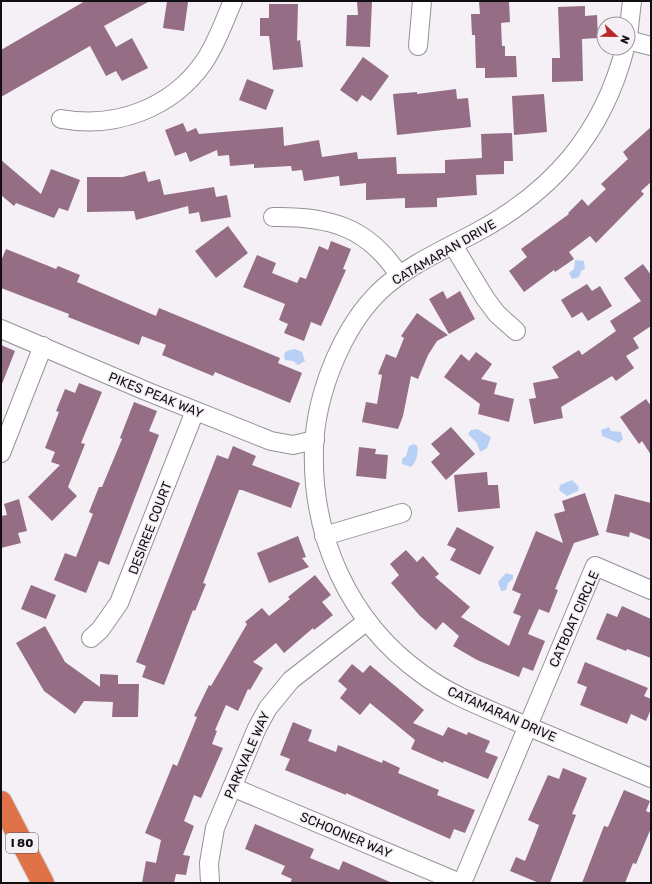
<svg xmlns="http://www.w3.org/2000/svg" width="652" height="884" font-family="Rubik,sans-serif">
  <rect width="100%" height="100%" fill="#f4f0f5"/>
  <g fill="#b8cff6">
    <polygon points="575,260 584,261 585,269 581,271 579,277 572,279 569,273 574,269"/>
    <polygon points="290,350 295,349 302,352 305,361 298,365 293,361 285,360 284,356 285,352"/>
    <polygon points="609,427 611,431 621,432 623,439 619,443 602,436 601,430"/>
    <polygon points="477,429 491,437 487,448 480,452 477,443 468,434 471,430"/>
    <path d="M414,444L417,445C419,452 416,463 411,467L402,464V459L406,456L409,446Z"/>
    <polygon points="572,480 579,487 578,491 567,496 559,490 560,485"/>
    <polygon points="506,573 513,575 513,579 508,583 506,590 501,591 498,582"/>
  </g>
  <g fill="#956d84">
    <polygon points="85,1 150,1 104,26 116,47 132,38 148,68 122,81 116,71 106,76 90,46 1,97 1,50"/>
    <polygon points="167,1 188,2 184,31 163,28"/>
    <polygon points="357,1 372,1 370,47 346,46 347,15 358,15"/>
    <polygon points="509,1 510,22 501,23 502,46 505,46 505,56 516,56 517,77 485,78 485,68 476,68 475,35 472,35 471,14 480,14 479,2"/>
    <polygon points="269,4 298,4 297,41 300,40 303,67 273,70 269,36 260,36 260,18 269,18"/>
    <polygon points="585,6 585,16 597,15 598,38 582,39 583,81 552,82 552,58 560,58 558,7"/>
    <polygon points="363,57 389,76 371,101 362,95 357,102 340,90"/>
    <polygon points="247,79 274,90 266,110 239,100"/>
    <polygon points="456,89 457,99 468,98 471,127 397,135 393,94 417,92 417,94"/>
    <polygon points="544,94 547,132 514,135 512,96"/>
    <polygon points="183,123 187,132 196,128 199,134 283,127 284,146 319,140 322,157 357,152 358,159 396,157 397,174 445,173 445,160 482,158 481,134 512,133 513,161 504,161 504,174 476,175 477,195 437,198 437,207 405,208 405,198 366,200 366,183 340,186 339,176 304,181 302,170 292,171 291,166 254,168 254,164 230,166 229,155 218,156 217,150 190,162 186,152 175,156 165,130"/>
    <polygon points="651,127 651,182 641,191 644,194 596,243 590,236 569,252 574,259 555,272 554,270 524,292 509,271 527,257 521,249 569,214 568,213 582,199 588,206 606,189 601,184 628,159 623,152"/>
    <polygon points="1,160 41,194 51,169 80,180 68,211 59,208 54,218 16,203 14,206 1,195"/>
    <polygon points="145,171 148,182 160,179 164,195 214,187 216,197 227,195 231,217 201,222 199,212 189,214 188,206 136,220 134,211 87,212 87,177 123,177"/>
    <polygon points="228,226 248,253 216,278 195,251"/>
    <polygon points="331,241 351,249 343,269 346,270 321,326 311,322 304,341 284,333 288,324 279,320 285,304 243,287 257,255 276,263 272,273 297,283 300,277 306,279 319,246 328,250"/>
    <polygon points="6,249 56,269 58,266 80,275 77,282 156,316 159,308 280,358 278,363 302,373 290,403 215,372 213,376 162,355 166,345 142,336 139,345 68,317 69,314 1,288 1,261"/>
    <polygon points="643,264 651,275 651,326 633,338 639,348 626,356 634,368 616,381 612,376 561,407 563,418 534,424 529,399 536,398 533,383 559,378 552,367 579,350 582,355 616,331 610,321 641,301 624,278"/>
    <polygon points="587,284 592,291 600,286 612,306 588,321 582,312 572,318 561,300"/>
    <polygon points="443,291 447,299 460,291 475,319 449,334 429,299"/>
    <polygon points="417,313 448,335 437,341 428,355 418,379 411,376 403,416 398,429 362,422 366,402 377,404 382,375 378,374 386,354 396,358 404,338 401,336"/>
    <polygon points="1,345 15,351 2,384 1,384"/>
    <polygon points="476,352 492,364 481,379 497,383 494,394 514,399 509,422 478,414 480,404 444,377 461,354 469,361"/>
    <polygon points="79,383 102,392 81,443 85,444 68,487 77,496 52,521 28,497 60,465 51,462 55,452 45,448 59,412 56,411 65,389 75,393"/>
    <polygon points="646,399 651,406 651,455 642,441 639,444 620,417"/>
    <polygon points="134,402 157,411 149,431 159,435 109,565 99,561 86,593 54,580 65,553 76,557 93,514 89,512 99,487 102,487 122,439 120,438"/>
    <polygon points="451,427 475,454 446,480 431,462 440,454 431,444"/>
    <polygon points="233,446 256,456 252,465 300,483 291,508 242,490 239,490 203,583 206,584 195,611 193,610 164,685 142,677 146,666 136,662 217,455 228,459"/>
    <polygon points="359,447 376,449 375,454 388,455 386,479 356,476"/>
    <polygon points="487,472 488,485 498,485 500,508 458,512 454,475"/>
    <polygon points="585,493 599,535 574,543 555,589 558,590 549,613 539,609 528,634 545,641 533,671 523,667 519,677 477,660 453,646 459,636 443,622 436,630 420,616 391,583 399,575 390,564 406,550 417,562 423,556 439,574 435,577 470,607 461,617 509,646 521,616 513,613 521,594 512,590 536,531 563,543 554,514 565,511 562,501"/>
    <polygon points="615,494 651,503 651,540 630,532 629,537 606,532"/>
    <polygon points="19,499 27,531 18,533 21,543 1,548 1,516 7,515 4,504"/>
    <polygon points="457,527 494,547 480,575 450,560 456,549 447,545"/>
    <polygon points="298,536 306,557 302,558 309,567 269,583 257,553"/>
    <polygon points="315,575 331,595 322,602 333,615 314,630 313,628 284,653 276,643 253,662 263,668 250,690 248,689 238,711 226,705 215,730 217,731 212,744 223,748 201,798 194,795 184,821 194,826 183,855 190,856 186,875 176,874 174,883 142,883 146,861 156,863 161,840 145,833 173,764 177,766 197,717 194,716 209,685 211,686 247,624 245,622 262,608 269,616 290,599 288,597"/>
    <polygon points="31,585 56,595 46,619 21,609"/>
    <polygon points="622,606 651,619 651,658 627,649 626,651 596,639 607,613 617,617"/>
    <polygon points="45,626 65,662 100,687 100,674 118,675 118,684 139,684 138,717 112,717 113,702 84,701 75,714 44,691 16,643"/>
    <polygon points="585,662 648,688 644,696 651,699 651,709 646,721 631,714 627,724 580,705 587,687 577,683"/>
    <polygon points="352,664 363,673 370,665 424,710 413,723 443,736 448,727 467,735 468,732 490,741 485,752 498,757 488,779 444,761 443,763 411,749 415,740 370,703 360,715 340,698 347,689 338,681"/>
    <polygon points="293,722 312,730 308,741 336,752 338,745 382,763 383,760 400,768 398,773 439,790 437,795 475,810 465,833 454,829 450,839 346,793 346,795 285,770 290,759 280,755"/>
    <polygon points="563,768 587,778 572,814 576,815 550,883 539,883 510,871 516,857 525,861 535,836 539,825 528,820 548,775 559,779"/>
    <polygon points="624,790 650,801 646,811 651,813 651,828 636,864 633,863 625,883 582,883 604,826 608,827"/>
    <polygon points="255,824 314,849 310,858 339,870 343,861 392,883 290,883 292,879 281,874 285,866 245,849"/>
  </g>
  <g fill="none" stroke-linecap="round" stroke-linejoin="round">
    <g stroke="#959297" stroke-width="20">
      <g id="street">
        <polyline points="628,36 632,1"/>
        <polyline points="628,40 651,46"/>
        <polyline points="418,46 422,1"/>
        <path d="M625,48C603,134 552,192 475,233C443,250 407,266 381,290C342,327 316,394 314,447C311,536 348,621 422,674C450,695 483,707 515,721C561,740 606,759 651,778"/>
        <path d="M61,119C116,129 172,108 204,62C217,43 224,21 233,1"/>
        <path d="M273,217C329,216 368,227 399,275"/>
        <polyline points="453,245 485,298 497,314 516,331"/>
        <polyline points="1,329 146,391 271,441 293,445 315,440"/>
        <polyline points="1,453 43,346"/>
        <polyline points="324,536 402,513"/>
        <polyline points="91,638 100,630 119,603 195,411"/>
        <polyline points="232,787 460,883"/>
        <polyline points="210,883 209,863 215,828 257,728 268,708 291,680 367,621"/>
        <polyline points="462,883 595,566 651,590"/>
      </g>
    </g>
    <g stroke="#cfcfcf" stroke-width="24">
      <polyline id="highway" points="1,802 43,883"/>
    </g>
    <use href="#street" stroke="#fff" stroke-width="18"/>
    <use href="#highway" stroke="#e07247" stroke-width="22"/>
  </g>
  <g text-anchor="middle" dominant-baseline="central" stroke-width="3.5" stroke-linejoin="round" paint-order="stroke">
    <rect fill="#f4f0f5" stroke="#555255" stroke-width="1" x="6" y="833" width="32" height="20" rx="3"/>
    <g font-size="12" font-weight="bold" fill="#110f11">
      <text x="22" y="843">I 80</text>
    </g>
    <g font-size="13" fill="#110f11" stroke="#f4f0f5">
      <text transform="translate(444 252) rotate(-30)">CATAMARAN DRIVE</text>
      <text transform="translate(156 395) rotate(22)">PIKES PEAK WAY</text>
      <text transform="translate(150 528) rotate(-69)">DESIREE COURT</text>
      <text transform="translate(574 619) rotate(-66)">CATBOAT CIRCLE</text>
      <text transform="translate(502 714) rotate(24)">CATAMARAN DRIVE</text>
      <text transform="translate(247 755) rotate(-66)">PARKVALE WAY</text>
      <text transform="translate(346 835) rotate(23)">SCHOONER WAY</text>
    </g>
  </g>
  <rect width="652" height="884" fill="none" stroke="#110f11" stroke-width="4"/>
  <g transform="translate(616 36) rotate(112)"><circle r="19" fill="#f4f0f5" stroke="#99969a"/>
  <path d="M0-3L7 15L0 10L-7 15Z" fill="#b82925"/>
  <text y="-6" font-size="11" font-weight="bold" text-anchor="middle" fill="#110f11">N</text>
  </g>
</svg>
